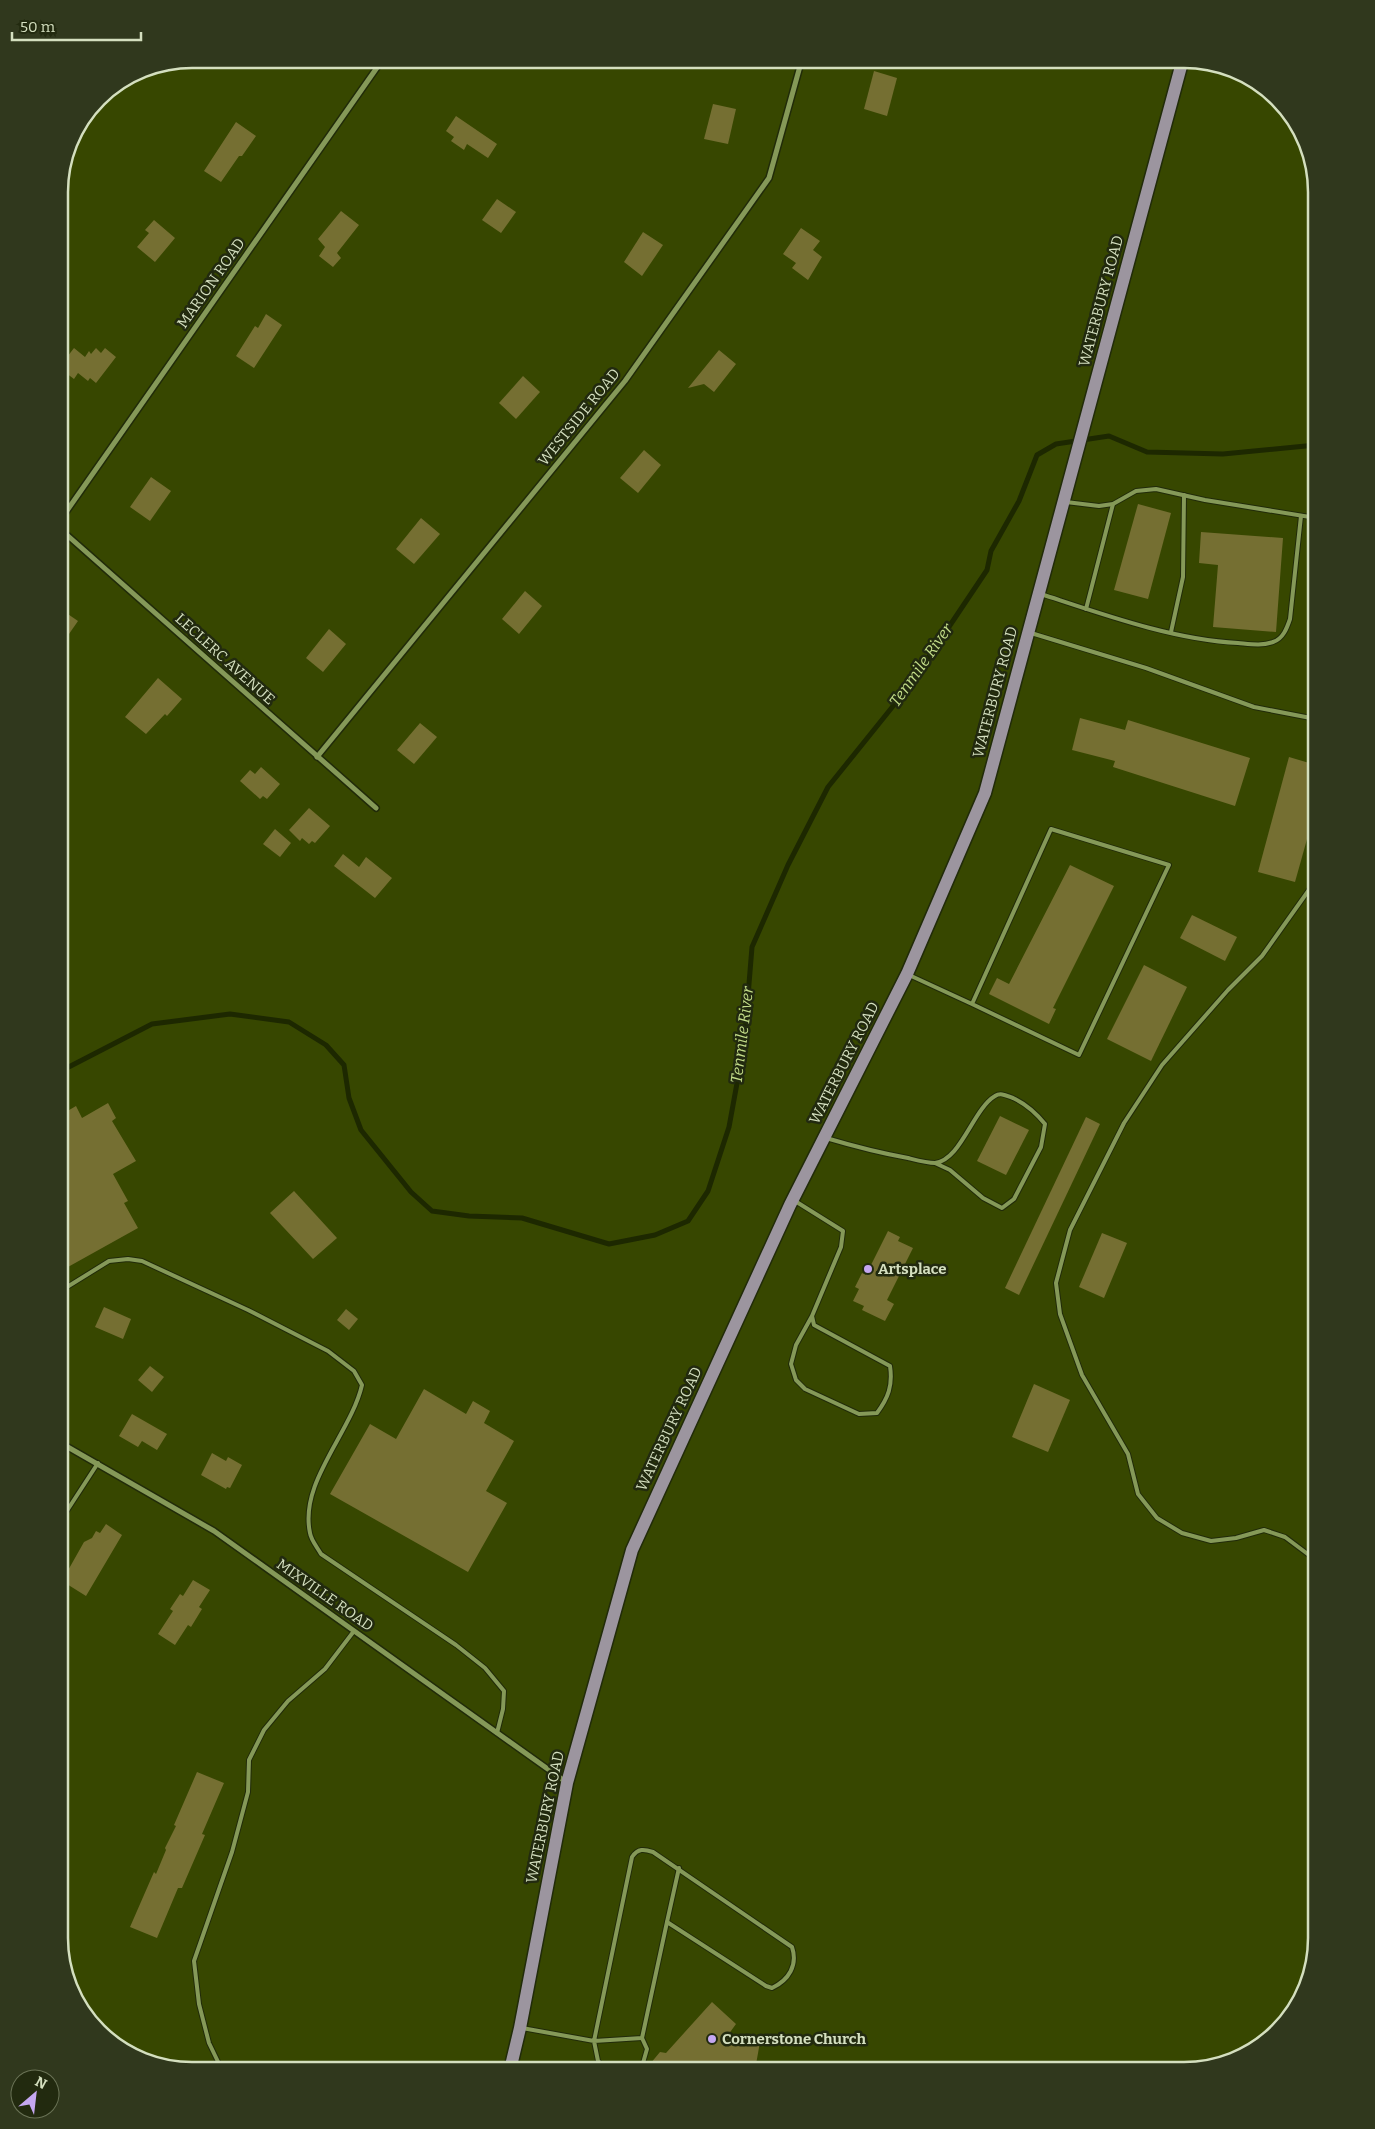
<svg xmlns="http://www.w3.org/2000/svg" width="1375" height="2129" font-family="Bitter,serif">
  <rect width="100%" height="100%" fill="#374700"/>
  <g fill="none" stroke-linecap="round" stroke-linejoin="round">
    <polyline stroke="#1d2800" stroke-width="5" points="59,1072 152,1024 230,1014 289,1022 326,1045 344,1065 349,1098 361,1130 411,1192 432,1211 469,1216 522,1218 609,1244 655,1235 688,1221 708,1191 729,1127 744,1045 752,947 788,865 828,787 910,685 987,570 991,551 1019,501 1037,455 1056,444 1109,436 1147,452 1223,454 1316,445"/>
  </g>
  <g fill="#756f32">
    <polygon points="874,71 897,78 887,116 864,109"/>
    <polygon points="713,104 736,109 728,144 704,139"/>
    <polygon points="456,116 497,144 488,158 467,144 464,150 451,141 454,137 446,131"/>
    <polygon points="236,122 256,136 242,156 239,156 221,182 204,171"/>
    <polygon points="497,199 516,212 501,233 482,220"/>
    <polygon points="341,211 359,225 337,253 341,258 333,267 319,256 325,247 318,239"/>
    <polygon points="154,220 175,238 155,262 137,247 149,233 145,230"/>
    <polygon points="801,228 820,241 813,250 822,257 808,280 792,268 796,263 783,254"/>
    <polygon points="643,232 663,245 642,276 624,262"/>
    <polygon points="266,314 282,325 254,368 236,356 255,326 258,328"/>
    <polygon points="74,348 85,357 89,351 91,354 96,348 101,353 105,348 116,357 96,383 90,378 88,381 78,373 74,379 62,370 67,363 64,361"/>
    <polygon points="719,350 736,364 714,392 704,384 688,388"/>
    <polygon points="523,376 540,392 516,419 499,403"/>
    <polygon points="644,450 661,465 638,493 620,478"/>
    <polygon points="151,477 171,491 150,521 130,507"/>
    <polygon points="1138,504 1171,513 1148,599 1114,590"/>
    <polygon points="421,518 440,534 414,564 396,549"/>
    <polygon points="1201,532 1283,538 1276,632 1213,627 1218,565 1199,563"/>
    <polygon points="525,591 542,606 519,634 502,619"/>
    <polygon points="59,608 78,621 69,634 59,628"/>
    <polygon points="329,629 346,644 323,672 306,658"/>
    <polygon points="158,678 182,699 167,716 165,714 146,734 125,717"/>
    <polygon points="1080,718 1125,730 1128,720 1250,758 1235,806 1113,767 1115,761 1072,750"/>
    <polygon points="420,723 437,737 414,764 397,750"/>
    <polygon points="1289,757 1316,765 1316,807 1295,882 1258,872"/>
    <polygon points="261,767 280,784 267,799 263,796 260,799 240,781 250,770 255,774"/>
    <polygon points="309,808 330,826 315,843 312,841 309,844 302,838 300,841 289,830"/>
    <polygon points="275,829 291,843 280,857 263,844"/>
    <polygon points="343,854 359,867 366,857 392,878 375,898 334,866"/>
    <polygon points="1070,865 1114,886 1053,1008 1056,1009 1049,1024 989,994 997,978 1009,984"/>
    <polygon points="1192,915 1237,937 1225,961 1180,938"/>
    <polygon points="1144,965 1187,987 1151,1061 1107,1039"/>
    <polygon points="108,1103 116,1118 112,1121 136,1161 113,1174 128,1201 124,1203 138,1228 59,1272 59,1116 76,1106 82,1118"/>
    <polygon points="1000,1116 1029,1130 1006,1175 977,1161"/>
    <polygon points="1086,1117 1100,1124 1019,1295 1005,1288"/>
    <polygon points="294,1191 337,1238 313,1259 270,1213"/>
    <polygon points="888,1231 900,1237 898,1241 913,1248 887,1300 894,1304 885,1321 862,1310 864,1306 853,1301 859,1289 855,1287 862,1273 866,1275"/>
    <polygon points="1102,1233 1127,1243 1104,1298 1079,1287"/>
    <polygon points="104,1307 131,1319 123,1339 95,1327"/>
    <polygon points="346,1309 358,1319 349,1330 337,1320"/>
    <polygon points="150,1366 164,1377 152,1392 138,1380"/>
    <polygon points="1034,1384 1070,1400 1048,1452 1012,1437"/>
    <polygon points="424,1389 466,1414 473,1401 490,1411 484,1423 514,1441 486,1491 507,1503 468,1572 330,1494 370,1424 396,1439"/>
    <polygon points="132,1414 167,1434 157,1450 142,1441 138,1447 119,1436"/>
    <polygon points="212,1453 226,1461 228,1457 242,1465 230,1488 227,1487 226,1489 201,1475"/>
    <polygon points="106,1524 122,1535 86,1596 62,1581 84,1542 92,1538 96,1531 100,1533"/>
    <polygon points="193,1580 210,1590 199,1607 202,1609 191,1627 188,1625 175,1645 158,1634 173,1611 170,1609 180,1594 183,1596"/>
    <polygon points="197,1772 224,1783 202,1834 205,1835 182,1888 178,1888 157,1938 130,1927 154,1872 156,1874 166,1850 165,1848 176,1826 174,1825"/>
    <polygon points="712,2002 736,2024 728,2035 760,2042 755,2070 645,2070 660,2052 666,2053"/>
  </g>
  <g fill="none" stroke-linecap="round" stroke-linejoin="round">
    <g stroke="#212b09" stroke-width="6">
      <g id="service">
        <polyline points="1066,502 1099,506 1113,504 1136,491 1156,489 1205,500 1316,518"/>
        <path d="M1041,594C1102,614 1174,640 1238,643C1250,644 1262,646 1273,642C1283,639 1287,628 1290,619L1301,516"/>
        <polyline points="1086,609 1113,504"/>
        <polyline points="1171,632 1183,577 1184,495"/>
        <polyline points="1031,633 1146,668 1254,707 1316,719"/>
        <polyline points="909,975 972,1004 1051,829 1169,865 1079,1055 972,1004"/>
        <path d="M826,1138C853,1146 880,1153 908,1158C916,1160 927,1163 935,1163C961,1160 973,1109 995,1096C1001,1092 1007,1096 1013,1098C1026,1104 1036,1113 1045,1124L1041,1147L1014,1199L1002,1208L983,1198L950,1170L935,1163"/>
        <path d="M795,1201L843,1231L841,1247L812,1316L814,1325L890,1366C893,1386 888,1398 877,1413L859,1414L805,1389L796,1380L791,1364L796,1345L812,1316"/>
        <path d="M59,1292L109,1261L128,1259L142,1261L248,1310L328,1351L354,1371L362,1385C351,1433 299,1482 310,1533C311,1540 317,1547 321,1554L456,1645L485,1668L504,1691L503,1709L497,1733"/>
        <polyline points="59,1523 98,1463"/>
        <polyline points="1316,1565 1309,1555 1285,1537 1264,1530 1236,1538 1211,1541 1182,1533 1157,1518 1138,1494 1128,1454 1082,1375 1060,1314 1056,1283 1070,1230 1124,1123 1162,1065 1228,990 1262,956 1316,880"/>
        <polyline points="667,1922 679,1868"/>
        <path d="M522,2028L594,2041L642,2038L667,1922L766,1986L772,1988C789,1980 798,1965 792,1947L653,1852C644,1849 638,1848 632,1857L594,2041L598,2061L607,2070"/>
        <polyline points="222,2070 209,2043 199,2004 194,1961 232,1852 248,1792 249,1760 264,1730 288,1701 325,1669 354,1631"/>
        <polyline points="641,2070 647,2049 642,2038"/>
      </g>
    </g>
    <g stroke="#212b09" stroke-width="8">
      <g id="minor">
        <polyline points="59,522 383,59"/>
        <polyline points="59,528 376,808"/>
        <polyline points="317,757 625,381 769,178 802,59"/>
        <polyline points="59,1442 214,1531 566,1782"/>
      </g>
    </g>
    <g stroke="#212b09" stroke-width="15">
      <polyline id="primary" points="510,2070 520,2028 567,1783 632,1550 790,1205 907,974 985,793 1183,59"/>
    </g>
    <use href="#service" stroke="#859958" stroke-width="4"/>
    <use href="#minor" stroke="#859958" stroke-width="5"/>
    <use href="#primary" stroke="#9c959f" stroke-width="12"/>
  </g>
  <g fill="#c5a7f1" stroke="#222a0f" stroke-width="2">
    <circle cx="868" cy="1269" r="5"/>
    <circle cx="712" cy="2039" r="5"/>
  </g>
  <g text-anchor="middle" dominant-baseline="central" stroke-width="5" stroke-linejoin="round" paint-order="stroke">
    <g font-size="15" fill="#d4dfbf" stroke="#222a0f">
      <text transform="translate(211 283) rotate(-55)">MARION ROAD</text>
      <text transform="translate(1101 301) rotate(-75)">WATERBURY ROAD</text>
      <text transform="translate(579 417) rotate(-51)">WESTSIDE ROAD</text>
      <text transform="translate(225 659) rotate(42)">LECLERC AVENUE</text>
      <text transform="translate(995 692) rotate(-75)">WATERBURY ROAD</text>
      <text transform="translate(844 1063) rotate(-63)">WATERBURY ROAD</text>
      <text transform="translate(669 1429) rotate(-65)">WATERBURY ROAD</text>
      <text transform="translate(325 1595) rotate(35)">MIXVILLE ROAD</text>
      <text transform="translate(545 1817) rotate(-78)">WATERBURY ROAD</text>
    </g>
    <g font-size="15" font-weight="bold" fill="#d4dfbf" stroke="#222a0f" text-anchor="start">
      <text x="878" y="1269">Artsplace</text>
      <text x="722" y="2039">Cornerstone Church</text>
    </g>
    <g font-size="16" font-style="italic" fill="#c3dd89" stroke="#222a0f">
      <text transform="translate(921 665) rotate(-55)">Tenmile River</text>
      <text transform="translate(742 1035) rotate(-83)">Tenmile River</text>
    </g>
  </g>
  <path d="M0 0H1375V2129H0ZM192 68H1184A124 124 0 0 1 1308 192V1938A124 124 0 0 1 1184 2062H192A124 124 0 0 1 68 1938V192A124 124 0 0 1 192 68Z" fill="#30381d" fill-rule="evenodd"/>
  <path fill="none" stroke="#d4dfbf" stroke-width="2.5" d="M192 68H1184A124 124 0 0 1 1308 192V1938A124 124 0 0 1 1184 2062H192A124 124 0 0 1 68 1938V192A124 124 0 0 1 192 68Z"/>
  <g transform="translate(35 2094) rotate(28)"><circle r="24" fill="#222a0f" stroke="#697255"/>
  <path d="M0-4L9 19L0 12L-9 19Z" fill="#c5a7f1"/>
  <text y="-8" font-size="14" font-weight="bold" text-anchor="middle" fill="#d4dfbf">N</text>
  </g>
  <path d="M12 32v8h129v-8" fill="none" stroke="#d4dfbf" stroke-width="2.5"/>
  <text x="20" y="32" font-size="15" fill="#d4dfbf" stroke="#222a0f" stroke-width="4" paint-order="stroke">50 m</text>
</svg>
